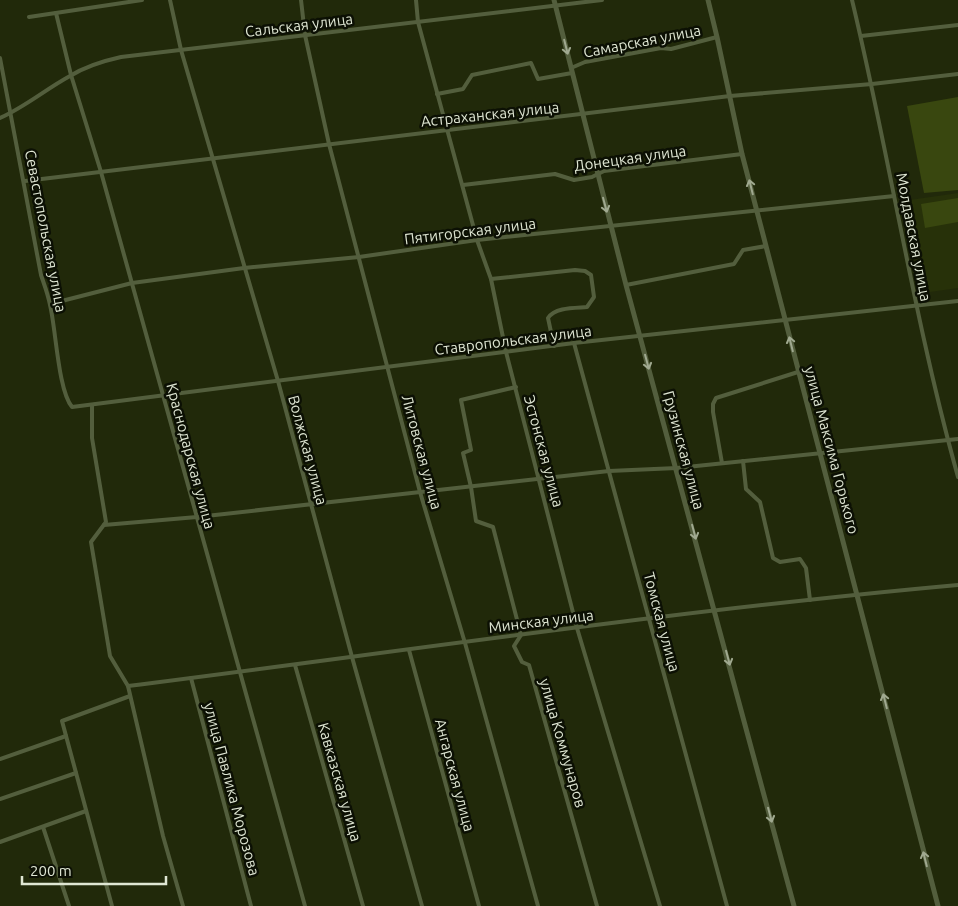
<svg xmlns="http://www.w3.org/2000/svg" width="958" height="906" font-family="Ubuntu,sans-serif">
  <rect width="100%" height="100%" fill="#21290a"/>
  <polygon fill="#273109" points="958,193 958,288 923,293 910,200"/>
  <g fill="#39470f">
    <polygon points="958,97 958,190 924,193 907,106"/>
    <polygon points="958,198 958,222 925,228 921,204"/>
  </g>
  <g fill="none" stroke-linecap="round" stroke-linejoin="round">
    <g stroke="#535e3d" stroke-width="4">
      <polyline points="170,0 181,50 278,381 352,657 422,906"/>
      <polyline points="301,0 305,35 329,144 420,492 465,643 538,906"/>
      <polyline points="416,0 418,22 477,240 491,279 506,352 577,628 660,906"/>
      <path d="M852,0C890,158 914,320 958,477"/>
      <polyline points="56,13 71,75 101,172 305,906"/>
      <polyline points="29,17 142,0"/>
      <polyline points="861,36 958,25"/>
      <path d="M0,58L41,275C44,284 48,294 50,305C56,329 58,390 72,407L574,343L958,301"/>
      <polyline points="571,68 585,62 661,48 671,49 717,37"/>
      <polyline points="437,94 463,89 472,75 531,63 538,79 572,73"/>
      <path d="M0,118C25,107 46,89 70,76C86,66 103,61 121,57L602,0"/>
      <polyline points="25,181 730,96 872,84 958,74"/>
      <polyline points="463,185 555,174 574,180 592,177 604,171 742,154"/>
      <path d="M491,279L575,270L585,271L591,275L594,297L587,307C575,308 555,307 548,318L554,346"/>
      <polyline points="626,285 734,264 743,250 766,246"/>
      <polyline points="50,304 132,283 244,268 359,257 477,240 894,196"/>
      <polyline points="574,343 727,906"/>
      <polyline points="516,387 461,400 471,450 463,453 471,487 476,521 493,527 521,635 514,646 522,662 529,665 597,906"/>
      <polyline points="92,405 92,438 106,522 91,542 110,656 128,686 163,836 183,906"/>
      <polyline points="743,461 746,489 760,502 773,558 780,562 800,559 806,568 810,600"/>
      <polyline points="722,463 713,412 713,404 716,398 798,372"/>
      <polyline points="104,525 197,517 609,471 677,468 958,439"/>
      <polyline points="409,650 479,906"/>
      <polyline points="295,665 363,906"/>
      <polyline points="191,678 251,906"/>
      <path d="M128,686C404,651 681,610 958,585"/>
      <polyline points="0,759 66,736"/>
      <polyline points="0,799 76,773"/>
      <polyline points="43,827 69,906"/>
      <polyline points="0,842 86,811"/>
      <polyline points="112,906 62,721 130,696"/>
    </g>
    <g stroke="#535e3d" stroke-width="5">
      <polyline points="554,0 626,285 794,906"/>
      <polyline points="708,0 717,37 742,154 938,906"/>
    </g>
  </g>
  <defs><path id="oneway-shaft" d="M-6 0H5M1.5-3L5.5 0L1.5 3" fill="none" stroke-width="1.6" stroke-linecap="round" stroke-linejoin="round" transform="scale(1.25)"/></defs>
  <g stroke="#a0a990">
    <use href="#oneway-shaft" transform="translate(566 47) rotate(76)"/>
    <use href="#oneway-shaft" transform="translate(751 187) rotate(-104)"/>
    <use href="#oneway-shaft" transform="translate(605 205) rotate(75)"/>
    <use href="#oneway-shaft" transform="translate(791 344) rotate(-104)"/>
    <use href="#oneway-shaft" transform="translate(647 362) rotate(75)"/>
    <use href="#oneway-shaft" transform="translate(694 532) rotate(75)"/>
    <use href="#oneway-shaft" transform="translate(728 658) rotate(75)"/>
    <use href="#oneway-shaft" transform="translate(885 701) rotate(-104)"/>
    <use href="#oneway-shaft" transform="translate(770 815) rotate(75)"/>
    <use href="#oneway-shaft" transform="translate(925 859) rotate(-104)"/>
  </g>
  <g text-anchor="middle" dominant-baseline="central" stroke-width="5" stroke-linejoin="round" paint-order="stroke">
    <g font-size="15" fill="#dfe6d3" stroke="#0c1004">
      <text transform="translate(299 25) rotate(-7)">Сальская улица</text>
      <text transform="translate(642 41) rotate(-11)">Самарская улица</text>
      <text transform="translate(490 114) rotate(-6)">Астраханская улица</text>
      <text transform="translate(630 158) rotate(-8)">Донецкая улица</text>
      <text transform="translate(46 231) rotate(79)">Севастопольская улица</text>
      <text transform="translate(470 231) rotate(-7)">Пятигорская улица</text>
      <text transform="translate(914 237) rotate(79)">Молдавская улица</text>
      <text transform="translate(513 340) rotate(-7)">Ставропольская улица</text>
      <text transform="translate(308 450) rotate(75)">Волжская улица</text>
      <text transform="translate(684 450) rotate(75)">Грузинская улица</text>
      <text transform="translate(832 450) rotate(75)">улица Максима Горького</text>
      <text transform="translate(544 451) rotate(75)">Эстонская улица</text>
      <text transform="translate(422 452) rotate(75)">Литовская улица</text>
      <text transform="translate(191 456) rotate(75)">Краснодарская улица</text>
      <text transform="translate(541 621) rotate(-7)">Минская улица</text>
      <text transform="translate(662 622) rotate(75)">Томская улица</text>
      <text transform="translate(563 743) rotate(74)">улица Коммунаров</text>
      <text transform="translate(455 775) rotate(75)">Ангарская улица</text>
      <text transform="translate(340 782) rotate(74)">Кавказская улица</text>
      <text transform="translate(232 789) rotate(75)">улица Павлика Морозова</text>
    </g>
  </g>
  <path d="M22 876v8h144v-8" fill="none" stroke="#dfe6d3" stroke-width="2.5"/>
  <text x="30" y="876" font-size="15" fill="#dfe6d3" stroke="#0c1004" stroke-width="4" paint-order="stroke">200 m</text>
</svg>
